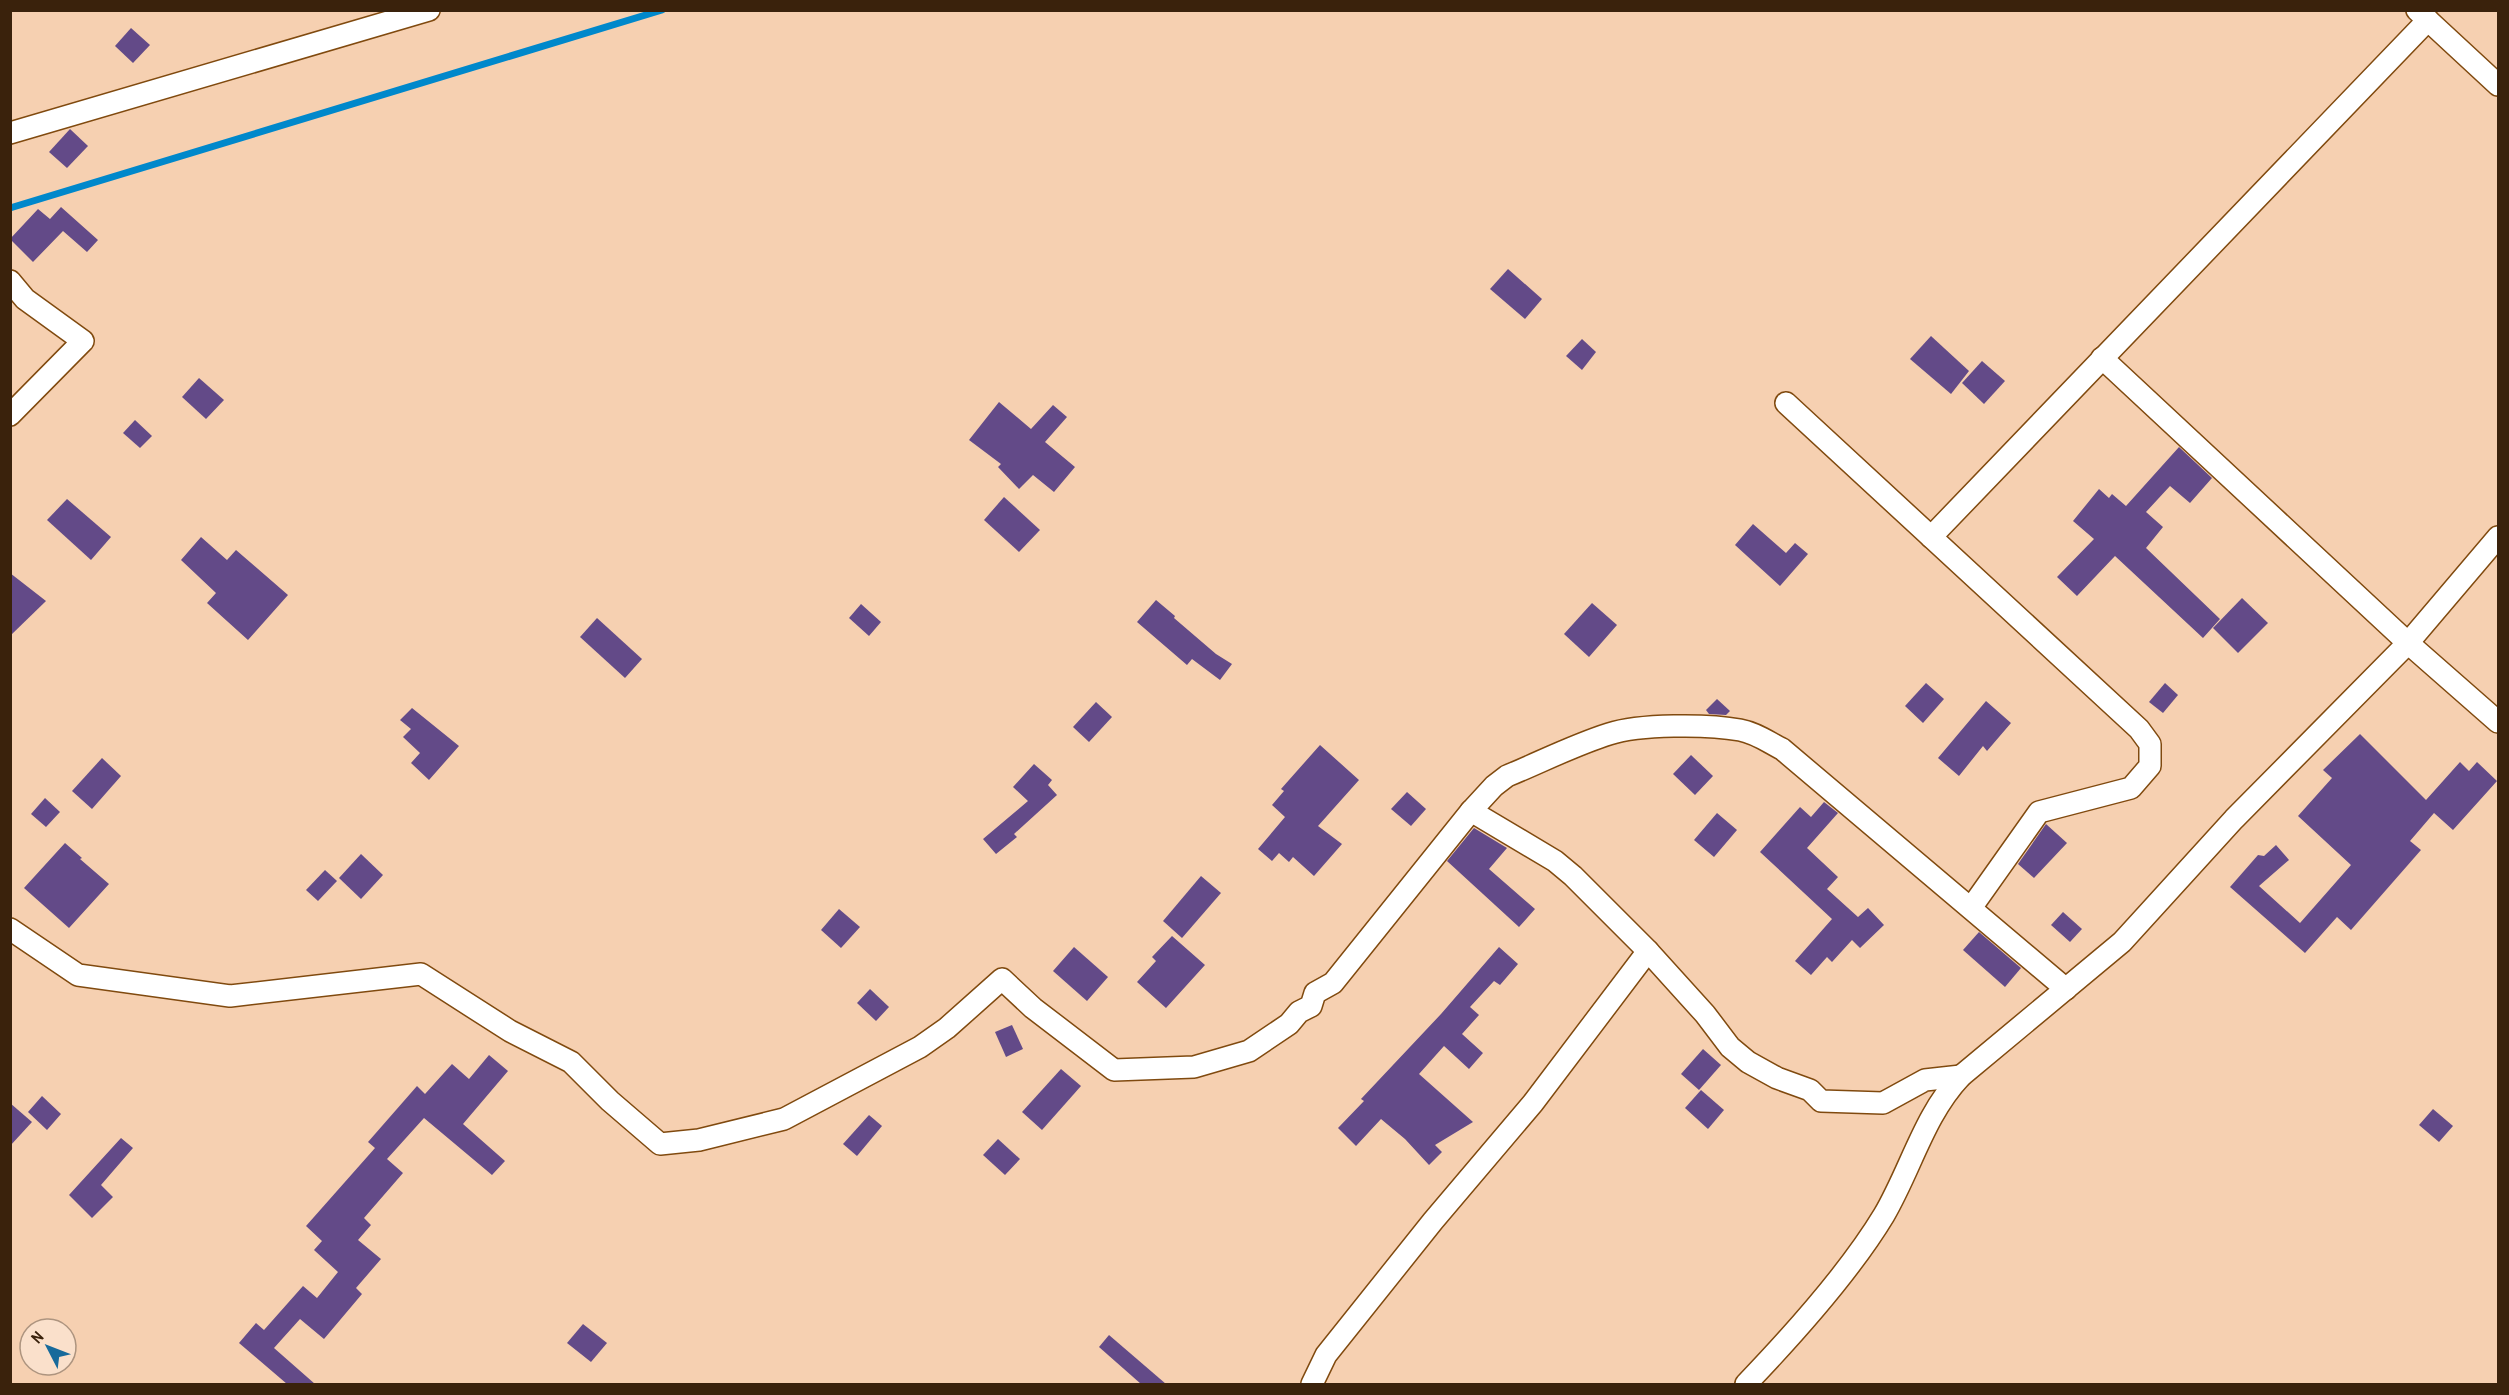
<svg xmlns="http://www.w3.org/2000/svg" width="2509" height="1395" font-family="'Archivo Narrow',sans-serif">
  <rect width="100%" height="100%" fill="#f6d0b1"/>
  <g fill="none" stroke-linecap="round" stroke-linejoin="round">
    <polyline stroke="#0088cb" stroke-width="7" points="10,208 662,10"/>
  </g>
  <g fill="#634a88">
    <polygon points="131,28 150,45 133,63 115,46"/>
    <polygon points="70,129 88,146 67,168 49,152"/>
    <polygon points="61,207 98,240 87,252 63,231 33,262 10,239 38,209 50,219"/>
    <polygon points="1508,269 1542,299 1525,319 1490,289"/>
    <polygon points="1931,336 1969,371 1951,394 1910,359"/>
    <polygon points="1582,339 1596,352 1582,370 1566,356"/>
    <polygon points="1982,361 2005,381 1984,404 1962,383"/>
    <polygon points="199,378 224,400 206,419 182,397"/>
    <polygon points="999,402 1031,429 1053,405 1067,417 1045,442 1075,467 1054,492 1033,475 1019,489 998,467 1001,464 969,440"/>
    <polygon points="135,420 152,436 140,448 123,433"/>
    <polygon points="2179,447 2212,478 2190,503 2170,486 2146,512 2163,527 2146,548 2220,619 2203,638 2115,556 2077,596 2057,577 2094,539 2073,521 2099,489 2109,498 2112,494 2126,506"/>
    <polygon points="1004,497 1040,530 1019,552 984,520"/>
    <polygon points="67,499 111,537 91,560 47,520"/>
    <polygon points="1753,524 1786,553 1795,543 1808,554 1780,586 1735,545"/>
    <polygon points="201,537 227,560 236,550 288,595 248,640 207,603 216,593 181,560"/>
    <polygon points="10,573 46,601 10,636"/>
    <polygon points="2242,598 2268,623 2238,653 2213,628"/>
    <polygon points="1156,600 1175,616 1174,618 1216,654 1232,664 1220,680 1192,659 1187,665 1137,622"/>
    <polygon points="1592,603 1617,625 1589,657 1564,634"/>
    <polygon points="861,604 881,622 869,636 849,618"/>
    <polygon points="597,618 642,659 625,678 580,637"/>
    <polygon points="1926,683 1944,699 1923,723 1905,706"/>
    <polygon points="2165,683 2178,695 2163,713 2149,702"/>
    <polygon points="1717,699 1730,711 1726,715 1709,714 1706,710"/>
    <polygon points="1986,701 2011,723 1987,751 1983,746 1959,776 1938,758"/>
    <polygon points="1096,702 1112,717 1089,742 1073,727"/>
    <polygon points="412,708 459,746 429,780 411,763 420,753 403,737 411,729 400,720"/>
    <polygon points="2360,734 2426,800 2460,762 2469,771 2477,762 2497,781 2453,830 2434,813 2410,841 2421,850 2351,930 2337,917 2305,953 2230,887 2258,855 2264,856 2276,845 2289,860 2259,886 2300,923 2351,865 2298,816 2332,778 2323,770"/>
    <polygon points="1320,745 1359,780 1318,826 1342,844 1314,876 1293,857 1289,862 1279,853 1272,861 1258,849 1285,817 1272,805 1284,791 1281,789"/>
    <polygon points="1691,755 1713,776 1695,795 1673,774"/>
    <polygon points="102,758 121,776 92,809 72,791"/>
    <polygon points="1034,764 1052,780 1048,785 1057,795 1014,834 1017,837 996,854 983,839 1028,801 1013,787"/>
    <polygon points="1407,792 1426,809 1411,826 1391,809"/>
    <polygon points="45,798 60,812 46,827 31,814"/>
    <polygon points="1824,802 1838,813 1807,848 1838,877 1827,889 1858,917 1868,908 1884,925 1860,948 1852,940 1832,962 1827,957 1811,975 1795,961 1832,919 1760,852 1800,807 1811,817"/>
    <polygon points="1717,813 1737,830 1714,857 1694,840"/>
    <polygon points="2046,824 2067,843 2034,878 2018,864"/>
    <polygon points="1474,828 1507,848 1489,869 1535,909 1519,927 1447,861"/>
    <polygon points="65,843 82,858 80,859 109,884 69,928 24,888"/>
    <polygon points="361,854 383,875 361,899 339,878"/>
    <polygon points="325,870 337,881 318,901 306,890"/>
    <polygon points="1201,876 1221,893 1182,938 1163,921"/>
    <polygon points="839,909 860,927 841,948 821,930"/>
    <polygon points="2063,912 2082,929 2070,942 2051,925"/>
    <polygon points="1979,932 2021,968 2005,987 1963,950"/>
    <polygon points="1172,936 1205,965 1166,1008 1137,982 1156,961 1152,957"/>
    <polygon points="1074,947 1108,977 1087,1001 1053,971"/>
    <polygon points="1499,947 1518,964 1500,985 1494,981 1470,1007 1479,1015 1462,1034 1483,1053 1469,1069 1444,1046 1419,1074 1473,1122 1435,1145 1442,1152 1429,1165 1405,1139 1381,1119 1356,1146 1338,1128 1364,1101 1361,1099 1441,1014"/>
    <polygon points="870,989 889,1007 876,1021 857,1003"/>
    <polygon points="1012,1025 1023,1049 1006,1057 995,1032"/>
    <polygon points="1703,1049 1721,1065 1699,1090 1681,1074"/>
    <polygon points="489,1055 508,1071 463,1124 505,1161 492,1175 424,1118 387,1159 403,1173 364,1218 371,1225 358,1240 381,1259 356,1288 362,1294 324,1339 300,1319 274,1348 315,1384 287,1384 239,1343 256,1323 264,1330 303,1286 317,1298 338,1272 314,1250 322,1241 306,1226 375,1148 368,1142 417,1086 425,1094 452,1064 469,1079"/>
    <polygon points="1061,1069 1081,1086 1042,1130 1022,1112"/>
    <polygon points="1701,1090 1724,1110 1708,1129 1685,1108"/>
    <polygon points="42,1096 61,1114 47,1130 28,1112"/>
    <polygon points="10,1103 32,1122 10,1146"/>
    <polygon points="2433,1109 2453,1126 2439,1142 2419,1125"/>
    <polygon points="869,1115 882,1126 857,1156 843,1144"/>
    <polygon points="121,1138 133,1148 101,1185 113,1197 92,1218 69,1195"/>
    <polygon points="998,1139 1020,1159 1005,1175 983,1155"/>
    <polygon points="583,1324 607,1343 591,1362 567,1343"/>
    <polygon points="1109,1335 1166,1384 1141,1384 1099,1347"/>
  </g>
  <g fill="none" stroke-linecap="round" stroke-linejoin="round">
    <g stroke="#804a0f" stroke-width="24">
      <g id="minor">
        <polyline points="2417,10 2498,85"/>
        <polyline points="10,133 429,10"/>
        <polyline points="10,281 25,299 83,341 10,415"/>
        <polyline points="2102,358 2408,643 2498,722"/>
        <polyline points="1786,403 2139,729 2150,744 2150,766 2131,788 2039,812 1971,908"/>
        <polyline points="1931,537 2428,20"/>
        <polyline points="1471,811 1555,861 1573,876 1648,951 1705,1014 1730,1047 1748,1062 1777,1078 1810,1090 1821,1101 1883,1103 1925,1080 1961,1076"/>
        <path d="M10,929L78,975L230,996L421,974L510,1031L571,1062L610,1101L660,1144L699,1140L784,1119L920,1047L947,1028L1002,979L1033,1008L1114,1070L1194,1067L1249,1051L1289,1024L1299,1012L1311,1006L1315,993L1333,983L1471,811L1494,786L1507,776C1541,762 1574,745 1609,734C1639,724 1708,724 1740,730C1756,733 1768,742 1782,749L2066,989"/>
        <polyline points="1312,1384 1326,1355 1433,1221 1533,1103 1648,951"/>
        <path d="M1746,1384C1793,1335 1849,1273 1884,1215C1911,1169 1924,1115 1961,1076L2122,942L2234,819L2408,643L2498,537"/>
      </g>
    </g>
    <use href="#minor" stroke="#fff" stroke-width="21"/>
  </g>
  <rect width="2509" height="1395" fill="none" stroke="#3a220c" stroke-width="24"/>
  <g transform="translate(48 1347) rotate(312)"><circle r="28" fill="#fae0cb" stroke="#ad947f" stroke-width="1.5"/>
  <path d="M0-4.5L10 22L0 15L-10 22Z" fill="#176a9b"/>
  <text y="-9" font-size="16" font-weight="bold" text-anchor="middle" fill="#3a220c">N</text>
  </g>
</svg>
